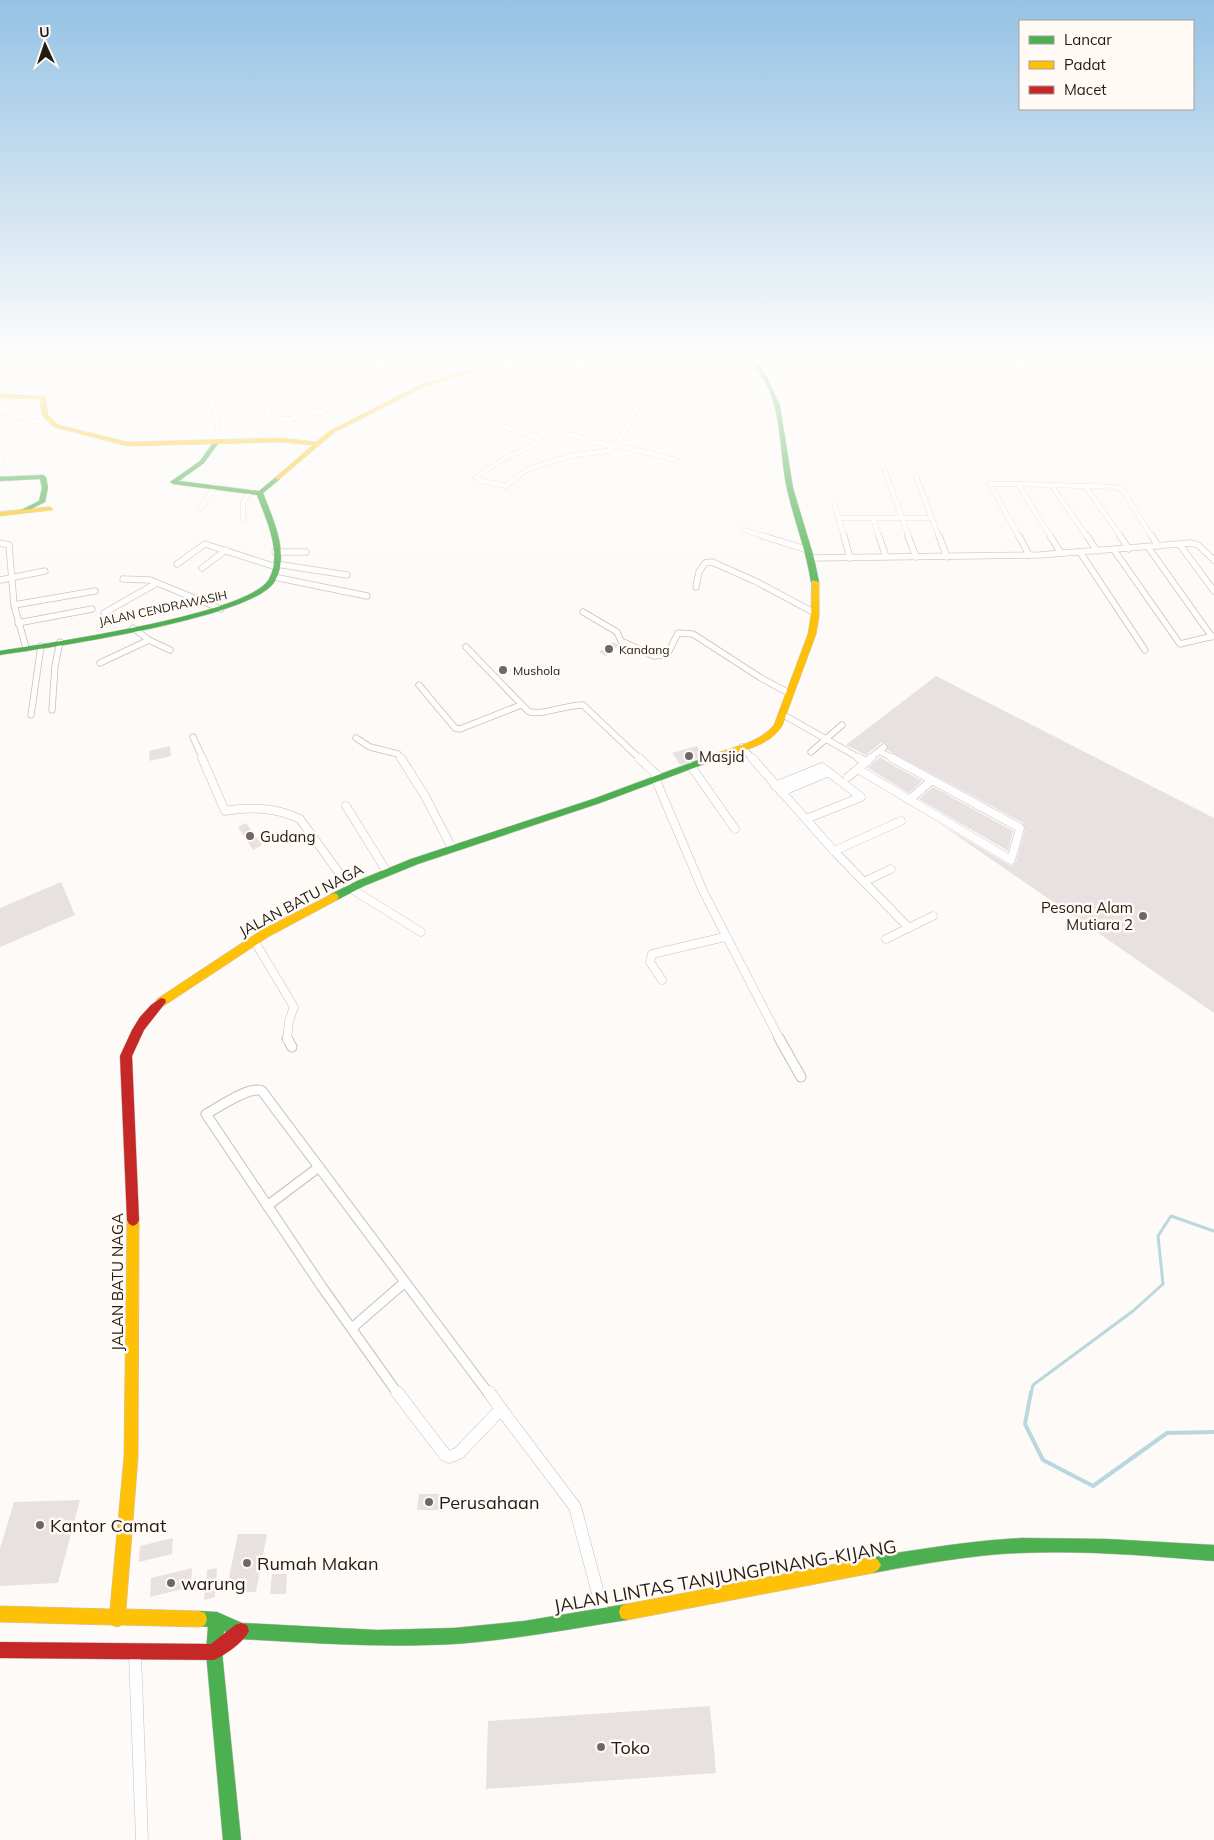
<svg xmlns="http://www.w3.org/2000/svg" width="1214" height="1840" font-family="Mulish,sans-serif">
  <rect width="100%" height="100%" fill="#fdfaf7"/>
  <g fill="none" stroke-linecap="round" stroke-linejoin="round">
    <polyline stroke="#b8d8dd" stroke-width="3" points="1031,1394 1033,1385 1133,1311 1163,1284 1158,1236 1171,1216 1214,1231"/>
    <polyline stroke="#b8d8dd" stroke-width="4" points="1031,1392 1025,1424 1043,1460 1093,1486 1167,1433 1214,1432"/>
  </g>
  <g fill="#e8e1e1">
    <polygon points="613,642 619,645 606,656 599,652"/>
    <polygon points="936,676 1214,818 1214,1013 943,826 1011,866 1016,862 1025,829 1023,823 887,750 888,746 886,743 881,743 866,755 846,745"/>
    <polygon points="170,746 171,756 150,761 149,751"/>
    <polygon points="697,746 704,756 680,765 672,753"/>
    <polygon points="880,757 889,763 922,781 909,793 868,768"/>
    <polygon points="933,787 1013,831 1008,851 919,799"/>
    <polygon points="246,823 262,845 253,850 238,827"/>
    <polygon points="61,882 75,915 0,947 0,908"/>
    <polygon points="419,1494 442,1494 440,1510 417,1510"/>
    <polygon points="80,1500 58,1583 0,1586 0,1549 14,1502"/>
    <polygon points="238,1534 267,1534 256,1592 226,1592"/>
    <polygon points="173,1538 172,1554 139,1562 140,1546"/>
    <polygon points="192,1568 191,1587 150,1597 151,1578"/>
    <polygon points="217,1568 215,1597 204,1600 207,1570"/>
    <polygon points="272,1574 287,1574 286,1594 270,1594"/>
    <polygon points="710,1706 716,1773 486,1789 488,1721"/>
  </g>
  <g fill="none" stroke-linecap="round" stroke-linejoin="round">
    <g stroke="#c6c0ba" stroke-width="5">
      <g id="street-far4">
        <polyline points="358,361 340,372 381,376"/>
        <polyline points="361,361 390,371"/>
        <polyline points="577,361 575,365 577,366 688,379"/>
        <polyline points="618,361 742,375 764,372"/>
        <polyline points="704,361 759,367"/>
        <polyline points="1074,361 1082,375 1118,409"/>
        <polyline points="1162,362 1164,361"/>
        <polyline points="399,367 440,379"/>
        <polyline points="81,370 137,380 152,369 101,361"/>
        <polyline points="471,370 538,386 615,398"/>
        <polyline points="556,371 651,392"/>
        <polyline points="340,372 336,386 360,389"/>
        <polyline points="143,376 221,388"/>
        <path d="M275,398L339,402C315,414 294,422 267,419L271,400Z"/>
        <polyline points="339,402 410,361"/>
        <polyline points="319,412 347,424"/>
        <polyline points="0,418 45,416"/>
        <polyline points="296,419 297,399"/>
        <polyline points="502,426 540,438 533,446 506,457 476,477 478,480 506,486 525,471 543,464 574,455 608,451 616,445 640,403 651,392 768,379"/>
        <polyline points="567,434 614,447"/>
        <polyline points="217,441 218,428 212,401 221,388 248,361"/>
        <polyline points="616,445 676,460"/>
        <polyline points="0,467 1,456"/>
        <polyline points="885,471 909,537"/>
        <polyline points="916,476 939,537"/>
        <polyline points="1018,484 990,484 1019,537"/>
        <polyline points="1052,486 1087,537"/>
        <polyline points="1086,487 1121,537"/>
        <polyline points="835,506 844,537"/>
        <polyline points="200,509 215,486"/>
        <polyline points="243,518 243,502 251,491"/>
        <polyline points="838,518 932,518"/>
        <polyline points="873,518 879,537"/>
        <polyline points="744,530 767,537"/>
        <polyline points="1051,537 1018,484 1117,487 1124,492 1152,537"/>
      </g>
    </g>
    <g stroke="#c6c0ba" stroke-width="7">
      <g id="street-far3">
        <polyline points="763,536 808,550"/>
        <polyline points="844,536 850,558"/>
        <polyline points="879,536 886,557"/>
        <polyline points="908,536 916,557"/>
        <polyline points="939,536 947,557"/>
        <polyline points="1019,536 1029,555"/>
        <polyline points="1050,536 1061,553"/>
        <polyline points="1087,536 1097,551"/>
        <polyline points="1120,536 1129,549"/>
        <polyline points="1152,536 1158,546"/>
        <polyline points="0,543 9,545 14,605 26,648"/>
        <polyline points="1180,545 1214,591"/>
        <polyline points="1148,547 1212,637"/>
        <polyline points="1114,550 1180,644 1214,636"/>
        <polyline points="275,552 306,552"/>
        <polyline points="1080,552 1145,650"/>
        <polyline points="810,558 1039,555 1191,543 1198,545 1214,560"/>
        <polyline points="177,564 205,544 276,567"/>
        <polyline points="276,564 347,575"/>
        <polyline points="202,568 226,550"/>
        <polyline points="274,577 367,596"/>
        <polyline points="123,579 150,580 221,609"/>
        <polyline points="0,580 45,571"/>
        <polyline points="696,587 699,572 705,563 712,562 755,581 815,613"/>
        <polyline points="14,605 95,591"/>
        <polyline points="583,612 617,632 621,641 654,656 667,655 678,633 693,634 761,678 789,693"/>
        <polyline points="104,613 157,583"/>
        <polyline points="18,623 92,609"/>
        <polyline points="133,628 149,640 170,650"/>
        <path d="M466,647L528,711C540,717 568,704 583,705L640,759"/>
        <polyline points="100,663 149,640"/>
        <polyline points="419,685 455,728 460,729 521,705"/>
        <polyline points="52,710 55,666 60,642"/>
        <polyline points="782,714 861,759"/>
        <polyline points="31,715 41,646"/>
        <polyline points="193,737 203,759"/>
        <polyline points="356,738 370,747 398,754 401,759"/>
        <polyline points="742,747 753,759"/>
        <polyline points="879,751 894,759"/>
        <polyline points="811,752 842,725"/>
        <polyline points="869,759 884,747"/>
      </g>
    </g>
    <g stroke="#c6c0ba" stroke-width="9">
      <g id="street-far2">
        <path d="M202,758L225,811C251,807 276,807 300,819L350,888L421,932"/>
        <polyline points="401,758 425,796 452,848"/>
        <polyline points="639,758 659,777"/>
        <polyline points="752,758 834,851 909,928"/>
        <polyline points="859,758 866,762"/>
        <polyline points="691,766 735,829"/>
        <polyline points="858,769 1011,860 1020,828 892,758"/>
        <polyline points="848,777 871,758"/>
        <polyline points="655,778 704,893 780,1040"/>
        <polyline points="775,786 822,767 861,797 806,819"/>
        <polyline points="781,792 829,772"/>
        <polyline points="909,800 931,781"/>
        <polyline points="346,806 387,872"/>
        <polyline points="834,851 901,821"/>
        <polyline points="864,882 891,869"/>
        <polyline points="886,939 933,916"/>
        <polyline points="255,942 294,1007 289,1021 287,1040"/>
        <polyline points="662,980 650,962 652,954 725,937"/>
      </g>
    </g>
    <g stroke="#c6c0ba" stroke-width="11">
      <g id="street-far1">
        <polyline points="287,1038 292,1047"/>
        <polyline points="779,1038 801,1077"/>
        <polyline points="267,1206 319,1167"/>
        <polyline points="352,1328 405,1282"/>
        <path d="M398,1394L322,1287L206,1114C218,1108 250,1085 262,1091L489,1394"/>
      </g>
    </g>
    <g stroke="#c6c0ba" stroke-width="13">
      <g id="street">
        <polyline points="397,1392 445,1455 449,1457 459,1453 501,1409"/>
        <polyline points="489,1392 501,1409"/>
        <polyline points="501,1409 575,1507 604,1616"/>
        <polyline points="135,1655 142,1840"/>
      </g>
    </g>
    <g stroke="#c6c0ba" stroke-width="1">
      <g id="fast">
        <path d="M751,361H756L767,376L780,406L793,488L814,558L819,582L818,584L811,582C806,550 794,520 787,489C780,456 782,420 769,390C764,379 756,370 751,361Z"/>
        <path d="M217,439L220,441L204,463L179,481L259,491L276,477H280V479L263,493C273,519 290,554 275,581C255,618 47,648 0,655V651C46,643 249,615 269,579C283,554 266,519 257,495L173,484L170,482L200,461L215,440Z"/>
        <polygon points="43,475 46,477 48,488 45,502 23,513 19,513 19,511 39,501 42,488 40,479 0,481 0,477"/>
        <polygon points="720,752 724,755 723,757 600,803 418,864 364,886 337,900 331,900 329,897 331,894 357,881 411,859 593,799"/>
        <path d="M1022,1538L1107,1539L1214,1545V1561C1150,1556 1085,1550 1020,1553C971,1555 922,1564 873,1573L868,1570L865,1565L868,1560C880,1554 896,1553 909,1551C947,1545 984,1540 1022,1538Z"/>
        <path d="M627,1604L633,1606L635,1612L633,1618L627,1620C570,1629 512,1640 454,1644C383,1648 312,1643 241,1639L224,1631L222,1652L241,1840H223L206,1652L208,1627L193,1625L191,1619L193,1613L199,1611L217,1612L242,1623L377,1630L454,1628L524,1621Z"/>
      </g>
    </g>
    <g stroke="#c6c0ba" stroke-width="1">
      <g id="slow">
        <polygon points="2,361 7,361 2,370 0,371"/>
        <polygon points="478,361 484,361 473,371 424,387 335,432 278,480 276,479 276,477 313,445 280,442 127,446 54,427 42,416 40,399 0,398 0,394 45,396 48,415 58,425 127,442 280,438 316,442 331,430 420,385 469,369"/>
        <polygon points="50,507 53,509 52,510 0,516 0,512"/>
        <path d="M812,580L819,582V616L816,634L782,726C769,746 744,750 723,757H717L716,755L717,753C737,746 760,742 774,725L808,634L811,616Z"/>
        <polygon points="334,893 337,894 339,897 337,900 268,937 165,1005 161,1006 157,1005 156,1002 157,999 260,931"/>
        <polygon points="133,1214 137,1216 139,1220 138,1457 126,1609 199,1611 205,1613 207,1619 205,1625 199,1627 122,1625 117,1627 112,1625 0,1622 0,1606 110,1609 124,1457 127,1220 129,1216"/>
        <polygon points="873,1557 878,1560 881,1565 878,1570 873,1573 627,1620 621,1618 619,1612 621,1606 627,1604"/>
      </g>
    </g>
    <g stroke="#c6c0ba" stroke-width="1">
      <g id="jam">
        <polygon points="161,998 165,999 166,1002 144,1030 132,1056 139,1220 137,1224 133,1226 129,1224 127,1220 120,1056 132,1030 140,1017 151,1005"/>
        <path d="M241,1623L247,1625L249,1631C244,1642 225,1655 214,1660L0,1658V1642L211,1644L235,1625Z"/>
      </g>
    </g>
    <use href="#street-far4" stroke="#fffefe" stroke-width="4.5"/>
    <use href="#street-far3" stroke="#fffefe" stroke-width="5.5"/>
    <use href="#street-far2" stroke="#fffefe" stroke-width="8"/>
    <use href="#street-far1" stroke="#fffefe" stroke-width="9"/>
    <use href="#street" stroke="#fffefe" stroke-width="12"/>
    <use href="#fast" fill="#4caf50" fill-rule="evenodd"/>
    <use href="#slow" fill="#ffc107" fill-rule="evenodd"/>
    <use href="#jam" fill="#c62828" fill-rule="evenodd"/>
  </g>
  <linearGradient id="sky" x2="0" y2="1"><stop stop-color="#95c2e4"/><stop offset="0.58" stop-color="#fefdfb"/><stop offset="1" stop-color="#fefdfb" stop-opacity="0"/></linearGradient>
  <rect width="1214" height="618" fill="url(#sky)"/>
  <g fill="#6f6862" stroke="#fffaf5" stroke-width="2">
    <circle cx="609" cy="649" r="5"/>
    <circle cx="503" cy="670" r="5"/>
    <circle cx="689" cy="756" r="5"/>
    <circle cx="250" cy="836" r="5"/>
    <circle cx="1143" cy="916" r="5"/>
    <circle cx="429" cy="1502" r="5"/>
    <circle cx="40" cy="1525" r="5"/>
    <circle cx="247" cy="1563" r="5"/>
    <circle cx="171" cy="1583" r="5"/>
    <circle cx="601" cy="1747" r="5"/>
  </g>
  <g text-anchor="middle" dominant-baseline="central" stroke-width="5" stroke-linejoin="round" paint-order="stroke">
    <g font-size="12" fill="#231a12" stroke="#fffaf5">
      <text transform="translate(163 608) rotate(-12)">JALAN CENDRAWASIH</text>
    </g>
    <g font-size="12" fill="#231a12" stroke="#fffaf5" text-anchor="start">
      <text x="619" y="649">Kandang</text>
      <text x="513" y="670">Mushola</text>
    </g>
    <g font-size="15" fill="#231a12" stroke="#fffaf5" text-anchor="start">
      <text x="699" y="756">Masjid</text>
      <text x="260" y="836">Gudang</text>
      <text x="1133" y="907" text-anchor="end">Pesona Alam<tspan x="1133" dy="17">Mutiara 2</tspan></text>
    </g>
    <g font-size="15" fill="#231a12" stroke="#fffaf5">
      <text transform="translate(301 900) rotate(-28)">JALAN BATU NAGA</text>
      <text transform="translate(117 1282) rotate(-90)">JALAN BATU NAGA</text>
    </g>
    <g font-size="18" fill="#231a12" stroke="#fffaf5" text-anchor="start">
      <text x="439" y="1502">Perusahaan</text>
      <text x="50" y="1525">Kantor Camat</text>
      <text x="257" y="1563">Rumah Makan</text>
      <text x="181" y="1583">warung</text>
      <text x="611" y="1747">Toko</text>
    </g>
    <g font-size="18" fill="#231a12" stroke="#fffaf5">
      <text transform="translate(725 1576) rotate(-10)">JALAN LINTAS TANJUNGPINANG-KIJANG</text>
    </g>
  </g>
  <rect x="1019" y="20" width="175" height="90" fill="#fffaf5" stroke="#a7a09a"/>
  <rect x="1029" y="36" width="25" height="8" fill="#4caf50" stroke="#a7a09a"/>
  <text x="1064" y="45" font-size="15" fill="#231a12">Lancar</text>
  <rect x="1029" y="61" width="25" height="8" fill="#ffc107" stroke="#a7a09a"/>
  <text x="1064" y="70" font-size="15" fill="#231a12">Padat</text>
  <rect x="1029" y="86" width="25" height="8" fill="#c62828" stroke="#a7a09a"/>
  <text x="1064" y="95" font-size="15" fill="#231a12">Macet</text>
  <g transform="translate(45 45) rotate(357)" stroke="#fffaf5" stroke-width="4" paint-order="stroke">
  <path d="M0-4L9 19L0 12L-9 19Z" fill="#231a12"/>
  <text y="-8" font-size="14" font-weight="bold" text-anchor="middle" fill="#231a12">U</text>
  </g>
</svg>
